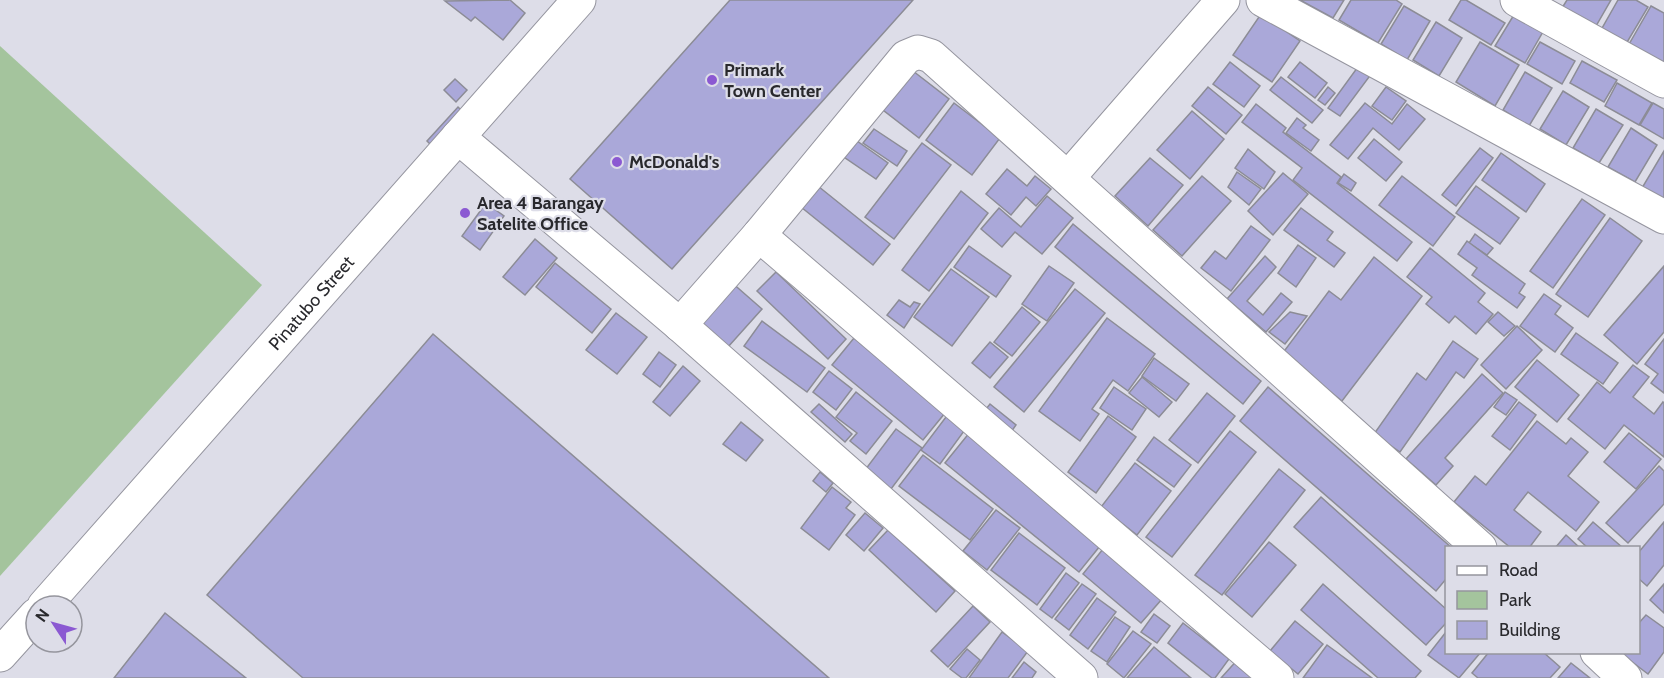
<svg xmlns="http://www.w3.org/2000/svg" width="1664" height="678" font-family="Cabin,sans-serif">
  <rect width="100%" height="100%" fill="#dddde8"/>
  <polygon fill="#a4c49d" points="0,46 262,285 0,576"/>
  <g fill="#aaa8d9" stroke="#8c8c96" stroke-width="1.5">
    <polygon points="510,0 525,13 503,40 475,17 471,21 445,1"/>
    <polygon points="730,0 913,0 672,269 570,179"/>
    <polygon points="1300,0 1344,0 1333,18"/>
    <polygon points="1351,0 1396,0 1402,4 1378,43 1339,20"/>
    <polygon points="1461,0 1466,0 1505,23 1491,45 1449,20"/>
    <polygon points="1567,0 1611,0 1596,26 1562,8"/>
    <polygon points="1618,0 1636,0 1648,7 1626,44 1601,30"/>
    <polygon points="1404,6 1430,21 1407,60 1381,44"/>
    <polygon points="1651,6 1664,13 1664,66 1628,46"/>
    <polygon points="1515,13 1544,30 1525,63 1495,46"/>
    <polygon points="1261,14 1300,41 1272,82 1233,55"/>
    <polygon points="1436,22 1462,38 1439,76 1413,60"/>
    <polygon points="1480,42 1519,65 1495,106 1456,82"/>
    <polygon points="1540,42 1575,61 1562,84 1527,64"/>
    <polygon points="1582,61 1617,80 1604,102 1570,83"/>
    <polygon points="1230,62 1260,86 1244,107 1213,84"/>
    <polygon points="1300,62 1327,83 1315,98 1288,77"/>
    <polygon points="1360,64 1372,73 1340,116 1328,108"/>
    <polygon points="913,71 949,99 919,138 883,110"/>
    <polygon points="1525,72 1552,88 1529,126 1503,110"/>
    <polygon points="1281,77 1323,110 1312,123 1270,90"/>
    <polygon points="455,79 467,90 456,102 444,90"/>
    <polygon points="1617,83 1652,103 1639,125 1605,106"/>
    <polygon points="1208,87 1242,115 1226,134 1192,106"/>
    <polygon points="1328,87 1335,93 1325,105 1318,100"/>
    <polygon points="1386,87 1406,101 1392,120 1372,106"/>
    <polygon points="1563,91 1589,107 1566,145 1540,129"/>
    <polygon points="954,103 1000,138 972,175 926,140"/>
    <polygon points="1365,103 1392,124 1407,104 1425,119 1399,150 1373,128 1348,159 1330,145"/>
    <polygon points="1653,103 1664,109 1664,139 1640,125"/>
    <polygon points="1256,104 1286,128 1283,132 1341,177 1337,183 1412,242 1397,261 1293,180 1302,168 1242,122"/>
    <polygon points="458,107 467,116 436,150 427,141"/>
    <polygon points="1596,109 1623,125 1599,163 1573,148"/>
    <polygon points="1192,111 1224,139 1190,179 1157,150"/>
    <polygon points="1297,118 1306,125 1303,128 1319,140 1311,151 1286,133"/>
    <polygon points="1631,128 1657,145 1635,182 1608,167"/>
    <polygon points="874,129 907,151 897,166 863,143"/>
    <polygon points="850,136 888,163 876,179 838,153"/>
    <polygon points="1374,139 1402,162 1386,181 1358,158"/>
    <polygon points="922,143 951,165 894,239 865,217"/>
    <polygon points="1480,148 1493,158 1456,206 1442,195"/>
    <polygon points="1248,149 1275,172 1264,189 1235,168"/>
    <polygon points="1664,151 1664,202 1642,188"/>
    <polygon points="1501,153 1545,184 1526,212 1482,180"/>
    <polygon points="1150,158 1183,185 1148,226 1115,196"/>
    <polygon points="1007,169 1027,186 1035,176 1051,189 1036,206 1026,197 1011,215 986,194"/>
    <polygon points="1237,172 1261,189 1249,205 1228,187"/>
    <polygon points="1283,173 1308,194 1273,235 1248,211"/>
    <polygon points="1344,174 1356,183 1351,191 1338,183"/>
    <polygon points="1202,176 1231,201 1182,256 1153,230"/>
    <polygon points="1402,176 1455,217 1433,246 1379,205"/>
    <polygon points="808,178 890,244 873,265 791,199"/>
    <polygon points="1476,186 1519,218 1500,244 1456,213"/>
    <polygon points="961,191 988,213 929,291 902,270"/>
    <polygon points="1047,196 1073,218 1042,254 1015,232 1002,247 981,229 999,208 1021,227"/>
    <polygon points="1582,199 1605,215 1553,288 1530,271"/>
    <polygon points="486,203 504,216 480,250 462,236"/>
    <polygon points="1301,208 1333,232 1327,240 1345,253 1334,267 1284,230"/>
    <polygon points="1610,218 1642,241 1588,317 1556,294"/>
    <polygon points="1073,224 1261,381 1243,404 1055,247"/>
    <polygon points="1251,226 1270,240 1231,291 1201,268 1215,251 1226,259"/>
    <polygon points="1475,234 1493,248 1487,255 1469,243"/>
    <polygon points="535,239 557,258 525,295 503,277"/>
    <polygon points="1467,241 1525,284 1519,293 1525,297 1517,308 1472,275 1477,268 1458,254"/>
    <polygon points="1298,245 1316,258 1296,287 1278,273"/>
    <polygon points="969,246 1011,276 996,297 954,267"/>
    <polygon points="1430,248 1485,293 1478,302 1493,314 1476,334 1455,316 1449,323 1426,304 1432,297 1407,277"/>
    <polygon points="1265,256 1276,267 1247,301 1263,315 1281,293 1292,302 1266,332 1227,299"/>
    <polygon points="1374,257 1422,296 1342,401 1282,354 1329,291 1341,300"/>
    <polygon points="555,263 611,309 592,333 536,287"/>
    <polygon points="1049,266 1074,283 1047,321 1022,304"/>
    <polygon points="1664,266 1664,332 1637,364 1604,335"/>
    <polygon points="951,269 989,297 952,346 914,317"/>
    <polygon points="776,272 846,339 828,359 757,291"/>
    <polygon points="730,281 762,309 728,347 696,320"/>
    <polygon points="1075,289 1105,313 1024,412 994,387"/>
    <polygon points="1544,294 1561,306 1555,314 1573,328 1555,352 1520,326"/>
    <polygon points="899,300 910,307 914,302 920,304 904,328 887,315"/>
    <polygon points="1022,307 1040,322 1012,356 994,342"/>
    <polygon points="1290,312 1307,316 1285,344 1269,332"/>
    <polygon points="1498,312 1515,326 1504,336 1488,322"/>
    <polygon points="616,313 647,337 617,374 586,350"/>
    <polygon points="1107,318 1155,354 1128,391 1113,380 1092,409 1099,414 1080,441 1039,411"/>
    <polygon points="762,321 825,368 807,392 744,346"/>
    <polygon points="1517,326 1542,350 1506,389 1481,365"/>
    <polygon points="1576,333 1618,363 1603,384 1561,354"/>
    <polygon points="433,334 829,678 303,678 207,595"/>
    <polygon points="854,338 945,413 923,440 832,365"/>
    <polygon points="1664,339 1664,393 1651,383 1658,374 1645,364"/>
    <polygon points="1453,341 1478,359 1464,378 1456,372 1400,452 1374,434 1417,373 1426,380"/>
    <polygon points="990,342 1008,357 990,378 972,363"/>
    <polygon points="659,352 676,365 660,387 643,374"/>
    <polygon points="1154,358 1189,384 1176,401 1142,376"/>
    <polygon points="1537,360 1579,395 1557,422 1515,387"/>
    <polygon points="1633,365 1649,377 1633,397 1654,414 1663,402 1664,403 1664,457 1624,425 1605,449 1568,419 1597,382 1610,393"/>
    <polygon points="683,366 700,381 670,416 653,402"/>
    <polygon points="829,371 852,389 836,410 813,392"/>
    <polygon points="1482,374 1503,393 1445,458 1453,466 1436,485 1406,459"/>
    <polygon points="1142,377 1172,402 1159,417 1129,393"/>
    <polygon points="1114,387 1146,409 1132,430 1100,408"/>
    <polygon points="1268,387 1452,548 1446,548 1446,579 1436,591 1240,421"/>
    <polygon points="856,392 892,421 866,454 850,441 857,433 836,417"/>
    <polygon points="1505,392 1517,400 1506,415 1494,407"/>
    <polygon points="1207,393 1235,416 1198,463 1169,440"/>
    <polygon points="1519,402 1536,415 1510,450 1492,436"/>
    <polygon points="819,404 852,434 845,442 811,412"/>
    <polygon points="990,404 1016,425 1009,435 982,414"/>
    <polygon points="949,413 967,427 940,464 921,450"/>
    <polygon points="1108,416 1136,437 1096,493 1068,472"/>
    <polygon points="1537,421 1566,444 1571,438 1588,452 1568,476 1599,502 1576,531 1528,492 1514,510 1541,532 1529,548 1511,548 1454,502 1475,476 1486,485"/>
    <polygon points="741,422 763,440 746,461 723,444"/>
    <polygon points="896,429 922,448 891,489 865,470"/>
    <polygon points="1230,431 1256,452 1172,557 1146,537"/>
    <polygon points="970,432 1104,541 1079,572 945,463"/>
    <polygon points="1629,433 1661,459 1636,489 1604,462"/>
    <polygon points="1154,437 1191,465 1174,487 1137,460"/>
    <polygon points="923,455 993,509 970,540 899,486"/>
    <polygon points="1135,463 1171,491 1137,535 1101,507"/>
    <polygon points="1659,466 1664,471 1664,504 1628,543 1606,523"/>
    <polygon points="1279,469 1305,490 1222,595 1195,575"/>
    <polygon points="820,472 833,483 826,492 813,481"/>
    <polygon points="832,487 851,502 846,508 855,515 829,550 801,528"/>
    <polygon points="1321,497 1446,609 1446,623 1426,645 1294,527"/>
    <polygon points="996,510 1020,528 987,570 963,551"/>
    <polygon points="865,513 883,528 864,551 846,535"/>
    <polygon points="1593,522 1623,548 1588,548 1578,539"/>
    <polygon points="1664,522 1664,565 1647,586 1638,578 1638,553"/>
    <polygon points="888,530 955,591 936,612 869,550"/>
    <polygon points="1019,533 1065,568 1037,605 991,570"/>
    <polygon points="1566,535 1580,548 1555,548"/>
    <polygon points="1269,542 1296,565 1252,617 1225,594"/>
    <polygon points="1103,549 1162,599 1141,623 1083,574"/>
    <polygon points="1066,573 1079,583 1052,618 1040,609"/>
    <polygon points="1082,584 1096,594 1069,630 1055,619"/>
    <polygon points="1323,584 1421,671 1415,678 1378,678 1301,610"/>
    <polygon points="1664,584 1664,613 1650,600"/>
    <polygon points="1097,598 1116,612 1088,649 1070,635"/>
    <polygon points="973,606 990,622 948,667 931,651"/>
    <polygon points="165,613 246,678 114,678"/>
    <polygon points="1154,614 1170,626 1157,643 1141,632"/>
    <polygon points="1646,615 1664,628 1664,652 1648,674 1619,652 1638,652 1638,624"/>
    <polygon points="1115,617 1130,627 1107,662 1091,651"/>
    <polygon points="1295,621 1323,644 1298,674 1270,651"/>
    <polygon points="1183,623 1229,659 1215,678 1212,678 1168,643"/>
    <polygon points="1133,631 1151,644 1124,678 1107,664"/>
    <polygon points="1002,632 1028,651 1008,678 969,678"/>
    <polygon points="1446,632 1446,652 1481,652 1459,678 1428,655"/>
    <polygon points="1327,645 1372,678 1303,678"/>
    <polygon points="1154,647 1191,678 1127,678"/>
    <polygon points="967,649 980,660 966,678 962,678 950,669"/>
    <polygon points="1489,652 1543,652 1560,667 1550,678 1478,678 1472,673"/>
    <polygon points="1240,657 1263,678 1221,678"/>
    <polygon points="1024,662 1036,672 1032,678 1012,678"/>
    <polygon points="1571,663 1590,678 1558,678"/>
  </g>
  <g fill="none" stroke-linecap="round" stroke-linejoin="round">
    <g stroke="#95959f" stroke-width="35">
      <g id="minor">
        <polyline points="1263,0 1664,217"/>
        <polyline points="1517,0 1664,81"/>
        <polyline points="458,137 680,325 1081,678"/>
        <polyline points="1068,178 1223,0"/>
        <polyline points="759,235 1277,678"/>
        <polyline points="680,325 759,235 906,57 918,52 931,56 1480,548"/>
        <polyline points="1597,652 1625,678"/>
      </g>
    </g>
    <g stroke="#95959f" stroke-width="35">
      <g id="tertiary">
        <path id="s1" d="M44,606L579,0"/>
        <polyline points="0,655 36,615"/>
      </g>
    </g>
    <use href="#minor" stroke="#fff" stroke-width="33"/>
    <use href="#tertiary" stroke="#fff" stroke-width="33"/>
  </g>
  <g fill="#8b59d2" stroke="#dddde8" stroke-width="2">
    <circle cx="712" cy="80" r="6"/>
    <circle cx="617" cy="162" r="6"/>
    <circle cx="465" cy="213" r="6"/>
  </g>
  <g text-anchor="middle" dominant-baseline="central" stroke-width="4.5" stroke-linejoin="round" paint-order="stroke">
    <g font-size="18" font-weight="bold" fill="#29292d" stroke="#dddde8" text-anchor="start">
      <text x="724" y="70">Primark<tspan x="724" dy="21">Town Center</tspan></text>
      <text x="629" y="162">McDonald's</text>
      <text x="477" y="203">Area 4 Barangay<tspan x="477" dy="21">Satelite Office</tspan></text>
    </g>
    <g font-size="18" fill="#29292d" stroke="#dddde8">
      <text stroke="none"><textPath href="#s1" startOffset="404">Pinatubo Street</textPath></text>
    </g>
  </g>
  <rect x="1445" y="546" width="195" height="108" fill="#dddde8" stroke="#95959d" stroke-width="1.5"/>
  <rect x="1457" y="566" width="30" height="9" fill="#ffffff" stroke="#95959d" stroke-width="1.5"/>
  <text x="1499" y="576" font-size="18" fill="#29292d">Road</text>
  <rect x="1457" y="591" width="30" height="18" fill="#a4c49d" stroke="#95959d" stroke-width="1.5"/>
  <text x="1499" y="606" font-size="18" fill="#29292d">Park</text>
  <rect x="1457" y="621" width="30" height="18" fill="#aaa8d9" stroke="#95959d" stroke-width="1.5"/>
  <text x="1499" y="636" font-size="18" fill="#29292d">Building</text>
  <g transform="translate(54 624) rotate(306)"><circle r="28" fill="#dddde8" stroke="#95959d" stroke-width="1.5"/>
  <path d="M0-4.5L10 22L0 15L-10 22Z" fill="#8b59d2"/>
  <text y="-9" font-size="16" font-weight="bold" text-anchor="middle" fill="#29292d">N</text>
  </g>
</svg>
